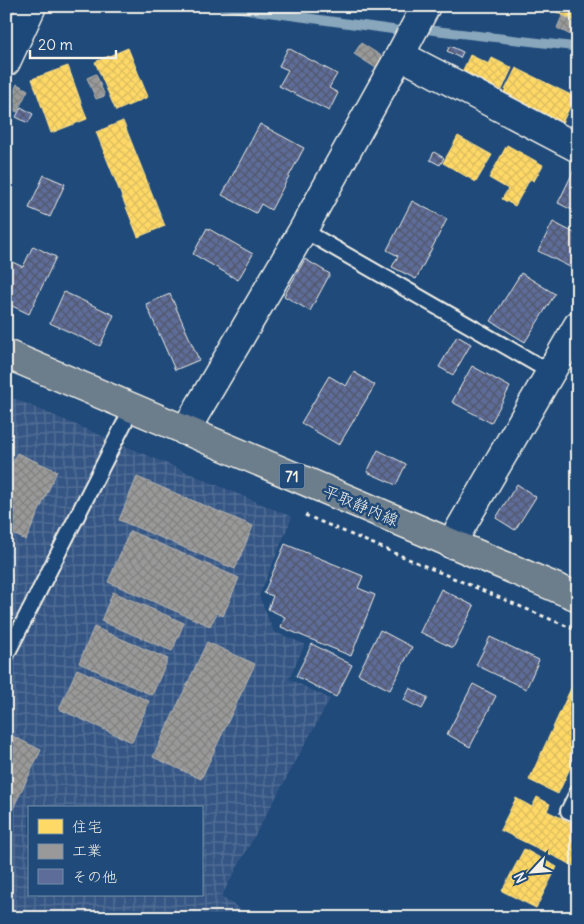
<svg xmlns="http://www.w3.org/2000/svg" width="584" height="924" font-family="Delius,'Klee One',sans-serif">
  <defs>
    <pattern id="industrial-grid" width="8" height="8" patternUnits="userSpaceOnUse" patternTransform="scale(1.25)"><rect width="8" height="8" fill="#365785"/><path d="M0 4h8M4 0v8" fill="none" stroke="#547096"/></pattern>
    <pattern id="homes-cross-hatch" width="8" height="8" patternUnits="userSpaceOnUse" patternTransform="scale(1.25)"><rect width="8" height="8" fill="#ffd966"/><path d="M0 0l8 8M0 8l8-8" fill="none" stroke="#dbbc60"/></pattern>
    <pattern id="industry-cross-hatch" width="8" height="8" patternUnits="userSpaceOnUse" patternTransform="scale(1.25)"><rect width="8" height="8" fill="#999"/><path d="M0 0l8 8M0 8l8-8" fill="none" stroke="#818180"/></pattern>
    <pattern id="building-cross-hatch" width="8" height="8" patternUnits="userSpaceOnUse" patternTransform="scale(1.25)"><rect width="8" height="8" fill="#5d6c99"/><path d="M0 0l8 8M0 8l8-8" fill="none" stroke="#52586b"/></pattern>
  </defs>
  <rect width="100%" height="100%" fill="#1f4a7a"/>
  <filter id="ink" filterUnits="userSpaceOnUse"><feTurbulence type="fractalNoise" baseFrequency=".02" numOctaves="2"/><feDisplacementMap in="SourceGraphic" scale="10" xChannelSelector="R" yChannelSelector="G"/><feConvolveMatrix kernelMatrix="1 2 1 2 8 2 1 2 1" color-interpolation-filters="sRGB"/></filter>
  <g filter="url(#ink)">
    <path fill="url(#industrial-grid)" fill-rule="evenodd" d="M6,395L292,517L259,596L274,632L305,644L289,679L330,699L221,897L255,918H6ZM29,808H201V895H29Z"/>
    <g fill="url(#homes-cross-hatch)" stroke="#fce08d">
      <polygon points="545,6 578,6 578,23"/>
      <polygon points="128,48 148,97 116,111 95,62"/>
      <polygon points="470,55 489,64 492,58 512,68 501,92 462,72"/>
      <polygon points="68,66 87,119 51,133 32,79"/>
      <polygon points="516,68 575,97 562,123 503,94"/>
      <polygon points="123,121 165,226 138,237 96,132"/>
      <polygon points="458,136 492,155 476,182 443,163"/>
      <polygon points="507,145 543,165 534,181 530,179 515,206 502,199 508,189 489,178"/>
      <polygon points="578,673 578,751 558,794 529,780"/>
      <polygon points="537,797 550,804 547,811 578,826 578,868 500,830 516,798 532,807"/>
      <polygon points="524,849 557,867 536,908 502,891"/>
    </g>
    <g fill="url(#industry-cross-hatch)" stroke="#b4b3b1">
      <polygon points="562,16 578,24 578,39 557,28"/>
      <polygon points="361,43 383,57 376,68 354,54"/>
      <polygon points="578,61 578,77 572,74"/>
      <polygon points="96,74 105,96 96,99 87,78"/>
      <polygon points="17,84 28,90 17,112 6,106"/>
      <polygon points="17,453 57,471 26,540 6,531 6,461 12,464"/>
      <polygon points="137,477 253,526 235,569 119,520"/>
      <polygon points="130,531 239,578 223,616 217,613 210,626 108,582"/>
      <polygon points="113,592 184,623 172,651 101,621"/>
      <polygon points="94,627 168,659 152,695 79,663"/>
      <polygon points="207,642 255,664 201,779 153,757"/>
      <polygon points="77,669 149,701 132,742 59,709"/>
      <polygon points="6,733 41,750 6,823"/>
    </g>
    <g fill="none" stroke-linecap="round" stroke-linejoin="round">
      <g stroke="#89a7bc" stroke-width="9">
        <polyline points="222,6 396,30"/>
        <polyline points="430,30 578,47"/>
      </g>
    </g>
    <g fill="url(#building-cross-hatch)" stroke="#f4f1e8">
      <polygon points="450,46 463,52 460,58 447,51"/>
      <polygon points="288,48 337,74 329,88 338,93 329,111 279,86 288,70 279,66"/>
      <polygon points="21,107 33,114 28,123 16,117"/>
      <polygon points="260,124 304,148 271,210 261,204 256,213 222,195"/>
      <polygon points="434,152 444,158 440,165 430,160"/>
      <polygon points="574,170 578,172 578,213 558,203"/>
      <polygon points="44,175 65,184 50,217 29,208"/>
      <polygon points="412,201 447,219 416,279 392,267 398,256 387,250"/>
      <polygon points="553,222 578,235 578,271 538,251"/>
      <polygon points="207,228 253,254 238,280 193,254"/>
      <polygon points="33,246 56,257 29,314 6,303 6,264 8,260 23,267"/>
      <polygon points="305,259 330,274 310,311 284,296"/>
      <polygon points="521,273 555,294 525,342 491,321"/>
      <polygon points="64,292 114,315 100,346 50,323"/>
      <polygon points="170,294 199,360 175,370 146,304"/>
      <polygon points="457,336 471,344 453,375 439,367"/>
      <polygon points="472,366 510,387 491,423 452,402"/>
      <polygon points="354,372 375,385 339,445 301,423 329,376 346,386"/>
      <polygon points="378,450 406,464 396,485 367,472"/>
      <polygon points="517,484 536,497 515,530 496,518"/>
      <polygon points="285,544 363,576 358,588 375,595 351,656 281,627 285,617 268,609 273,596 264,593"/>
      <polygon points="441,589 474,606 453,648 420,632"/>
      <polygon points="380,630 412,647 390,690 358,674"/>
      <polygon points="490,637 539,660 526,689 476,665"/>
      <polygon points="312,644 352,665 336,697 296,676"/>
      <polygon points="473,684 496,696 470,747 447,734"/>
      <polygon points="410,688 428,698 422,709 404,700"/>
    </g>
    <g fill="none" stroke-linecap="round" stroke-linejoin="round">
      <g stroke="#f4f1e8" stroke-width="18">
        <g id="lane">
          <polyline points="303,230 550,372"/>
          <polyline points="6,656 132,408"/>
          <polyline points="578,791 568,811 578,815"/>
        </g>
      </g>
      <g stroke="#f4f1e8" stroke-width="31">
        <g id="street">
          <polyline points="400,55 426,6"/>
          <polyline points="185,431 303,230 400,55 578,148"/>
          <polyline points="451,544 578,325"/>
        </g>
      </g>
      <g stroke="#f4f1e8" stroke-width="31">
        <polyline id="secondary" points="6,62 32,6"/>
      </g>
      <g stroke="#f4f1e8" stroke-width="31">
        <polyline id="primary" points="6,354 578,597"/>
      </g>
      <polyline stroke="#f4f1e8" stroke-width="3" stroke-dasharray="4 4" stroke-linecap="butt" points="305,515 578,631"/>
      <use href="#lane" stroke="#1f4a7a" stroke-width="14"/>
      <use href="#street" stroke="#1f4a7a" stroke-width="28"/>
      <use href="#secondary" stroke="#1f4a7a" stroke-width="28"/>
      <use href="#primary" stroke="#6c7d8c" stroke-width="28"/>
    </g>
  </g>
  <g text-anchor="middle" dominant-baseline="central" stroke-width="5" stroke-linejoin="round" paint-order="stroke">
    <rect fill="#1f4a7a" stroke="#b4bfc7" stroke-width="1" x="279.5" y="463.5" width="25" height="25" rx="4"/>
    <g font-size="15" font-weight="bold" fill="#f4f1e8">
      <text x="292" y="476">71</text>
    </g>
    <g font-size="16" fill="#f4f1e8" stroke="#1f4a7a">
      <text transform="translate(361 505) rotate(23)">平取静内線</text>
    </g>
  </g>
  <rect width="584" height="924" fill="none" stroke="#1f4a7a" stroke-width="25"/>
  <rect x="12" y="12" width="559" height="899" fill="none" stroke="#f4f1e8" stroke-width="2" filter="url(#ink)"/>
  <rect x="28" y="806" width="175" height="90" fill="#1f4a7a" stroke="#748da6"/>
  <rect x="38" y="819" width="25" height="15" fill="#ffd966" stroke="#748da6"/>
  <text x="72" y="832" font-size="15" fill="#f4f1e8">住宅</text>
  <rect x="38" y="844" width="25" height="15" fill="#999999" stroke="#748da6"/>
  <text x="72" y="856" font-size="15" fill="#f4f1e8">工業</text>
  <rect x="38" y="869" width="25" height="15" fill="#5d6c99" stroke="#748da6"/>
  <text x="72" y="882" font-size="15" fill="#f4f1e8">その他</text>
  <g transform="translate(532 872) rotate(244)" stroke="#1f4a7a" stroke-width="4" paint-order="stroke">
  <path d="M0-4L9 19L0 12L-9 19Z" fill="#f4f1e8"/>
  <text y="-8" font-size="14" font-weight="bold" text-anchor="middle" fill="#f4f1e8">N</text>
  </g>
  <path d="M30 50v8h86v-8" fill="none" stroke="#f4f1e8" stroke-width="2.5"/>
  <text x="38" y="50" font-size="15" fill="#f4f1e8" stroke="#1f4a7a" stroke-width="4" paint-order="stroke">20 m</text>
</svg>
